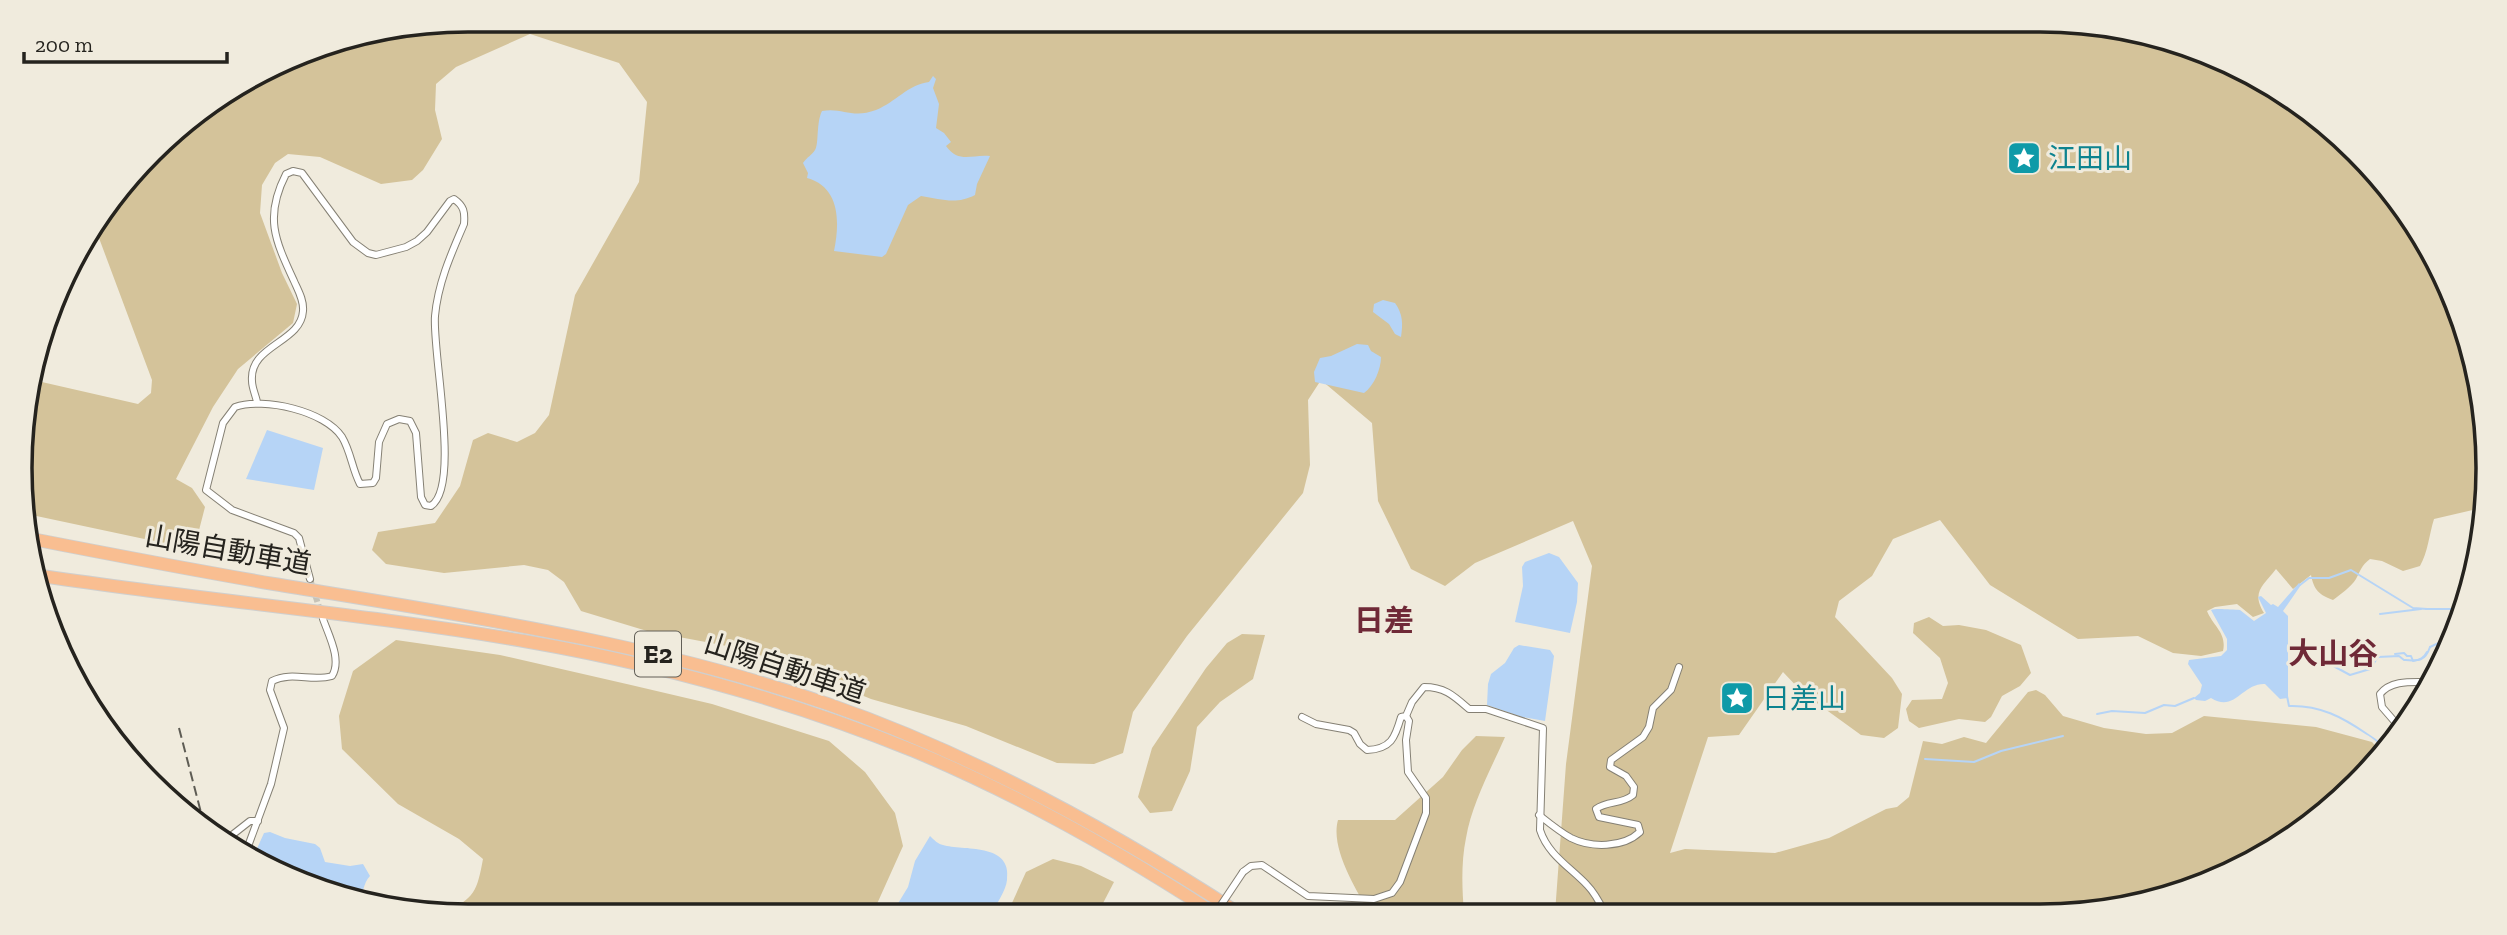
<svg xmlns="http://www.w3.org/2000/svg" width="2507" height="935" font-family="'Zilla Slab','Noto Sans JP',serif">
  <rect width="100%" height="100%" fill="#f0ebdd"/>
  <g fill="#d4c39a">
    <path d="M468,19H2039L2156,35L2313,112L2428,244L2484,409L2477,509L2434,519C2429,535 2428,552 2420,566L2403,571L2382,561L2370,559C2361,566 2361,570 2356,579C2351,587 2341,594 2333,600C2319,595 2314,590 2311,575L2293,589L2276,569C2263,586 2251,592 2264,613L2253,617L2237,604L2215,607L2207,611C2213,626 2227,633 2223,651L2201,656L2173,653L2138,636L2078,639L1990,585L1940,520L1893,539L1872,576L1839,601L1835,617L1892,678L1902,694L1898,728L1884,738L1861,735L1803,693L1783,672L1739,735L1708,737L1670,853L1685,849L1775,853L1829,838L1886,809L1897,807L1909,797L1923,741L1942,744L1964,737L1986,743L2028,692L2036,690L2045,695L2063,716L2104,728L2146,734L2172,733L2204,716L2316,727L2372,742L2381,752L2335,804L2237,870L2098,912L1555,913L1566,764L1592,566L1573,521L1475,563L1445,586L1411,569L1378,501L1372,423L1321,380L1308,400L1310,465L1303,493L1187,636L1133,712L1123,753L1094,764L1057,763L966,726L871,699L810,674L727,646L647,631L581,611L564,582L548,570L524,565L444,573L386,564L372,550L378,532L435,523L460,486L473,440L488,433L517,442L535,433L549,415L575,295L639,182L647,102L619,63L530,34L456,67L436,84L435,110L442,139L423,170L412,180L381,184L320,157L288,154L275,163L262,185L260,213L282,273L297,304L293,323L238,369L213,407L176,479L192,488L205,507L197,538L182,545L168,544L27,514L23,409L33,380L138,404L151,393L152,380L96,230H91L172,130L323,43Z"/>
    <polygon points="1929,617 1943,626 1959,625 1986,630 2021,645 2031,673 2020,686 2002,696 1991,717 1985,722 1959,719 1919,728 1909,721 1906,709 1912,700 1942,699 1948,683 1940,658 1913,633 1914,623"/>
    <polygon points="1242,634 1265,635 1253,679 1220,702 1197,727 1190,771 1172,811 1150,813 1138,797 1152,748 1206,668 1227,643"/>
    <path d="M396,640L500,655L631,685L712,704L829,741L865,772L895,813L903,846L872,915L468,916L444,913C475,898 477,891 483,859L459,839L398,804L342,749L339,716L353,671Z"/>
    <path d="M1476,736L1505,737C1491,769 1472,803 1466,838C1461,862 1462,889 1464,913L1370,914C1356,889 1330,848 1338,820H1395L1443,777L1462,750Z"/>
    <polygon points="1053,859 1081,866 1114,882 1100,909 1084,914 1007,914 1026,872"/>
  </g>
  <g fill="#b6d4f6">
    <path d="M933,76L936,79L933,88L939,104L936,128L944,133L951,142L946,146C959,164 972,154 990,156L977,184L975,195C956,205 941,199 921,196L908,205L886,254L882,257L834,251C840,222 840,187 807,178L808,173L803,163C807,157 812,155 815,150C819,144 816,123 822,111C842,107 852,119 876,110C896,102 907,85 929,82Z"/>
    <path d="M1383,300L1395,303C1403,314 1403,324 1401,337L1395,334L1389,324L1373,312L1374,304Z"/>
    <path d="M1357,344L1368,345L1371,351L1381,357C1381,369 1374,386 1364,393L1315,382L1314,372L1320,358L1331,356Z"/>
    <polygon points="267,430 323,448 314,490 246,479"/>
    <polygon points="1549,553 1559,557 1578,583 1577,602 1570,633 1515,622 1523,586 1522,567 1525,562"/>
    <path d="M2299,583L2301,585L2283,611L2288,616V698L2280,699L2265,684C2242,683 2235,713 2211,698L2205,701L2196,700L2194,698L2200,693L2202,685L2188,664L2189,660L2221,656L2227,650V639L2211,610C2216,608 2233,610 2240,610L2254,621L2266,613L2258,597L2261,596L2271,605L2273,604L2278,607Z"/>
    <polygon points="1519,645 1550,650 1554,656 1545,721 1522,717 1487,705 1488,684 1491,674 1505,663 1514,648"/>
    <path d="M270,832L285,838L315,844L320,848L325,862L350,866L363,864L370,876C363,883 364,893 358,901L351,900L255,853L264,833Z"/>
    <path d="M930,836C934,840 938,844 943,845C962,851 1013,842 1007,880C1006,891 996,904 991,915H891L908,887L915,861Z"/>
  </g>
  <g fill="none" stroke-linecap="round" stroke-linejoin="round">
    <g stroke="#b6d4f6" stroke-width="2">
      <polyline points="2300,585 2309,578 2329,578 2351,570 2413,608 2427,609"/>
      <polyline points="2426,609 2459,609"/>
      <polyline points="2380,614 2421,609"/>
      <polyline points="2430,647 2447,639"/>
      <path d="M2395,654L2404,653L2407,656H2411L2413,661C2420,660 2424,658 2427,652"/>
      <path d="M2326,662L2350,675L2370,669L2378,657L2399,656L2404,660C2418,661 2425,662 2430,647"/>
      <path d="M2287,696L2289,706C2320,705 2342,717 2367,734C2374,738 2379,743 2385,747"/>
      <polyline points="2097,714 2112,711 2145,713 2164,705 2175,706 2194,698"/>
      <polyline points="1925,759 1974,762 2001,751 2063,736"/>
    </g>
    <polyline stroke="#c7c3b7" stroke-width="6" stroke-dasharray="6 3" stroke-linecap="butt" points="310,579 320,610"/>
    <g stroke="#858074" stroke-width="8">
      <g id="minor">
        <path d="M257,402C256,396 252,388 252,381C249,345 301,343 303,311C304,300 298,290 294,281C275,240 264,217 286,174L293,171L302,173L353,242L368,253L376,255L406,247L417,241L427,232L450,201L454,199C464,206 465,212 464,224C451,254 438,283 435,316C432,352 461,487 431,506L425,505L421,497L416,433L410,421L399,419L387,424L379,442L376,478L373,483L360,484C352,469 351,452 342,437C325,411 264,397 235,407L223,423L206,490L232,510L294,533L299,538L310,579"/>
        <path d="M1302,717L1316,724L1349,730L1354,733L1360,744L1367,750C1391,749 1395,738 1401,717L1406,716L1412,702L1424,687C1445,687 1454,696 1469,709H1486L1543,728L1540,830C1548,855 1570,867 1587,885C1595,893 1600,903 1605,913"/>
        <path d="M2401,729L2382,707L2380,694C2391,680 2411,682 2428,682"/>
        <path d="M1539,815C1549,823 1560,832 1571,838C1591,848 1623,848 1640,832L1638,825L1599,817L1596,809C1608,800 1621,805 1633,795L1634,787L1626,776L1610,767L1611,760L1643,737L1649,727L1653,708L1671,690L1679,667"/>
        <polyline points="227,839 250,821 258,821"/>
        <path d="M247,849L271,784L284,728L270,690L272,681C292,671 312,682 332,676C342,660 329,636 323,619"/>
        <polyline points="1243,872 1251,866 1262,865 1308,896 1374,899 1392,893 1400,882 1426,813 1426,798 1408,772 1406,740 1409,721 1406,716"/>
      </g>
    </g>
    <g stroke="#cfcfce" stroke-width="14">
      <g id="motorway">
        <path d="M27,538C109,554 192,570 274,584C461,615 648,642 828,704C974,755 1111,830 1240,914"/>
        <path d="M36,575C198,600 362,613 524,641C657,664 789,700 914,751C1019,795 1120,852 1215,914"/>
      </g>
    </g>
    <use href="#minor" stroke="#fff" stroke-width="6"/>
    <use href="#motorway" stroke="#f9be91" stroke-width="12"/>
    <polyline stroke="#5e5c54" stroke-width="2" stroke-dasharray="10 5" stroke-linecap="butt" points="179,728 205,828"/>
    <g stroke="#858074" stroke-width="8" stroke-linecap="butt">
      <polyline id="minor-bridge" points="1215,914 1243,872"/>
    </g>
    <use href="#minor-bridge" stroke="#fff" stroke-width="6"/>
  </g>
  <defs>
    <g id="sight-square" transform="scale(1.75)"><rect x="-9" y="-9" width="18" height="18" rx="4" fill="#0f9aa8" stroke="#f0ebdd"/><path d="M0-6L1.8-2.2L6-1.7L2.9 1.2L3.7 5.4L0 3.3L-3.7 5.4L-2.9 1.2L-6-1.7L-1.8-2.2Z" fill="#fff"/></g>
  </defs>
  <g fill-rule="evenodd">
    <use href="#sight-square" x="2024" y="158"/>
    <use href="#sight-square" x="1737" y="698"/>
  </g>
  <g text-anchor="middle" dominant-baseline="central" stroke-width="6" stroke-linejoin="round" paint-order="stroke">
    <rect fill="#f0ebdd" stroke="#625f57" stroke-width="2" x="635" y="631.5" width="46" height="45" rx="5"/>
    <g font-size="26" font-weight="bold" fill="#25231e">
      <text x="658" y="654">E2</text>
    </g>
    <g font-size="28" fill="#0d838f" stroke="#f0ebdd" text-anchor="start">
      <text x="2048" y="158">江田山</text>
      <text x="1762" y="698">日差山</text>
    </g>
    <g font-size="28" fill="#25231e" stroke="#f0ebdd">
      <text transform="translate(228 550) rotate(10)">山陽自動車道</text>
      <text transform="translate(785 668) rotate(18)">山陽自動車道</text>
    </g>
    <g font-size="30" font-weight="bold" fill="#6f2937" stroke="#f0ebdd">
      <text x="1384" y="621">日差</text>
      <text x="2333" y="654">大山谷</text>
    </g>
  </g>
  <path d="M0 0H2507V935H0ZM468 32H2040A436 436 0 0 1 2476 468V468A436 436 0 0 1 2040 904H468A436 436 0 0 1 32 468V468A436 436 0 0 1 468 32Z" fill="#f0ebdd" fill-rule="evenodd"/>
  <path fill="none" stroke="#25231e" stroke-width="3.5" d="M468 32H2040A436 436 0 0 1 2476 468V468A436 436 0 0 1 2040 904H468A436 436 0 0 1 32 468V468A436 436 0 0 1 468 32Z"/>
  <path d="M24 52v10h203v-10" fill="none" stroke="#25231e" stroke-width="3.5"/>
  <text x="35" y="52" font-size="21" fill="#25231e" stroke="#f0ebdd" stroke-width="5" paint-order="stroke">200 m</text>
</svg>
